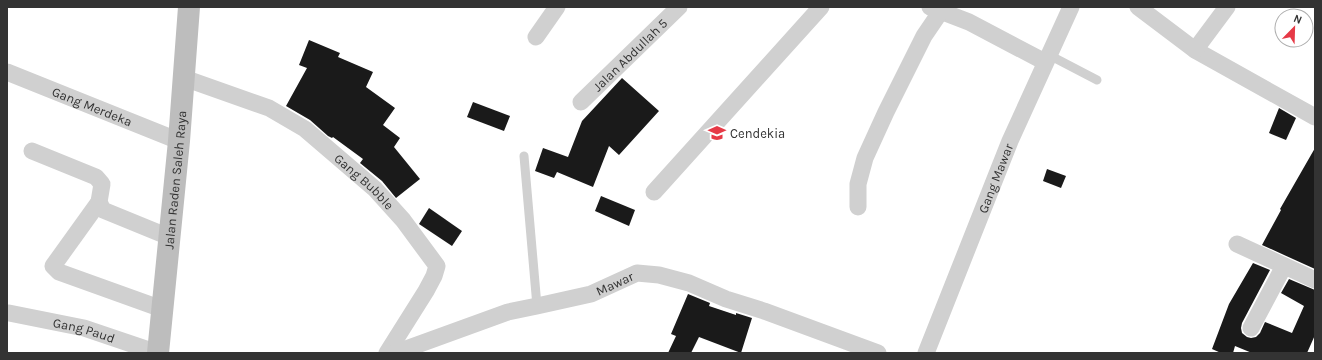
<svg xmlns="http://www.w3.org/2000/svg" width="1322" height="360" font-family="Karla,sans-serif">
  <rect width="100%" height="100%" fill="#fff"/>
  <g fill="#1a1a1a">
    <polygon points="309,40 340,53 338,57 373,72 366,87 395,108 383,125 400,138 394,147 420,179 396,198 382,181 360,163 363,159 333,137 332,138 328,136 310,120 286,106 307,68 299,65"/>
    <polygon points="622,78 659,111 619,155 609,146 593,187 557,172 554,178 535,171 543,148 568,157 582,121"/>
    <polygon points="473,102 510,116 504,131 467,117"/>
    <polygon points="1279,108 1296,118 1286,140 1269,133"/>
    <polygon points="1315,148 1315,269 1262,245 1281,210 1280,209"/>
    <polygon points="1047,169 1066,176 1061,188 1043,181"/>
    <polygon points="601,196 635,210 629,226 595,211"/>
    <polygon points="429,208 462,231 452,246 419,224"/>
    <polygon points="1253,263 1270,270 1242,323 1241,328 1242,333 1247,337 1251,338 1256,337 1260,333 1265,322 1292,333 1304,306 1281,293 1289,279 1315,290 1315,335 1307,353 1252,353 1235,346 1233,353 1221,353 1212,349 1229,304"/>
    <polygon points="688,294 710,303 709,306 736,315 736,313 752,318 741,353 699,337 691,353 668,353 676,336 671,334"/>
  </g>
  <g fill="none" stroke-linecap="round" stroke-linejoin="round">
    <g stroke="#d0d0d0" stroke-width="9">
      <polyline points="1049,55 1097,80"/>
      <polyline points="524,156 537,306"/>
    </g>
    <g stroke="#d0d0d0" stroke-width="17">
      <polyline points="930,7 969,22 1045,62"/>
      <polyline points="1138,7 1195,50 1315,117"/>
      <polyline points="536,37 557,7"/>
      <polyline points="1195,50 1227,7"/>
      <path id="s1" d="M7,72L179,141"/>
      <path id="s2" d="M184,78L269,108L305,129L375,189L403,220L437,266L434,276L426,291L387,353"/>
      <path id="s3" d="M581,102L679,7"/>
      <polyline points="32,151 96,177 102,184 99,202 103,210 169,237"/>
      <polyline points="654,192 821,7"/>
      <polyline points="99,202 53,266 59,272 162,309"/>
      <polyline points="858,207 858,184 865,158 886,112 924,36 941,11"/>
      <polyline points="1237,244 1315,280"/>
      <path id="s4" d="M9,313L84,328L158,353"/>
      <polyline points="1251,328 1284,266"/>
      <path id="s5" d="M395,353L508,312L537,306L591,294L637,273L659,275L689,283L726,299L764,311L878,353"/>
      <path id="s6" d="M926,353L1010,141L1071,7"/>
    </g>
    <path stroke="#bdbdbd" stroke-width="22" id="s7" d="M158,353L179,141L189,7"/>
  </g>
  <defs>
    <g id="school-bare" transform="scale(1.38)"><path d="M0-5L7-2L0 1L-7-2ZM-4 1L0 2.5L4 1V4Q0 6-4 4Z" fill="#e63946" stroke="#fff" stroke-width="2.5" paint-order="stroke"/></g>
  </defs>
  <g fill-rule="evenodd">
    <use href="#school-bare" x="717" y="133"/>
  </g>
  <g text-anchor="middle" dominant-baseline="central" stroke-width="4" stroke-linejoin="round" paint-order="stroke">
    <g font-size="13" fill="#333" stroke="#fff">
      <text stroke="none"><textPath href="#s3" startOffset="68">Jalan Abdullah 5</textPath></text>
      <text stroke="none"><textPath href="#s1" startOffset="92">Gang Merdeka</textPath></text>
      <text stroke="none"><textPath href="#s6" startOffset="188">Gang Mawar</textPath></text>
      <text stroke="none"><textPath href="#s7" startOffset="174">Jalan Raden Saleh Raya</textPath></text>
      <text stroke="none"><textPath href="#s2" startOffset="211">Gang Bubble</textPath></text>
      <text stroke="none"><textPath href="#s5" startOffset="231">Mawar</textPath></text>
      <text stroke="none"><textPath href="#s4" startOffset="77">Gang Paud</textPath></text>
    </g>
    <g font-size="13" fill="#333" stroke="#fff" text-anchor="start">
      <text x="730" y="133">Cendekia</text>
    </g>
  </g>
  <rect width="1322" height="360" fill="none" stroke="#333333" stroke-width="16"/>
  <g transform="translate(1294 28) rotate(23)"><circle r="19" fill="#ffffff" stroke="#adadad"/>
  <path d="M0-3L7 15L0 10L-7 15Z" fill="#e63946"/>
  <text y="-6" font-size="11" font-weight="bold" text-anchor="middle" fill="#333333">N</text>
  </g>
</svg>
